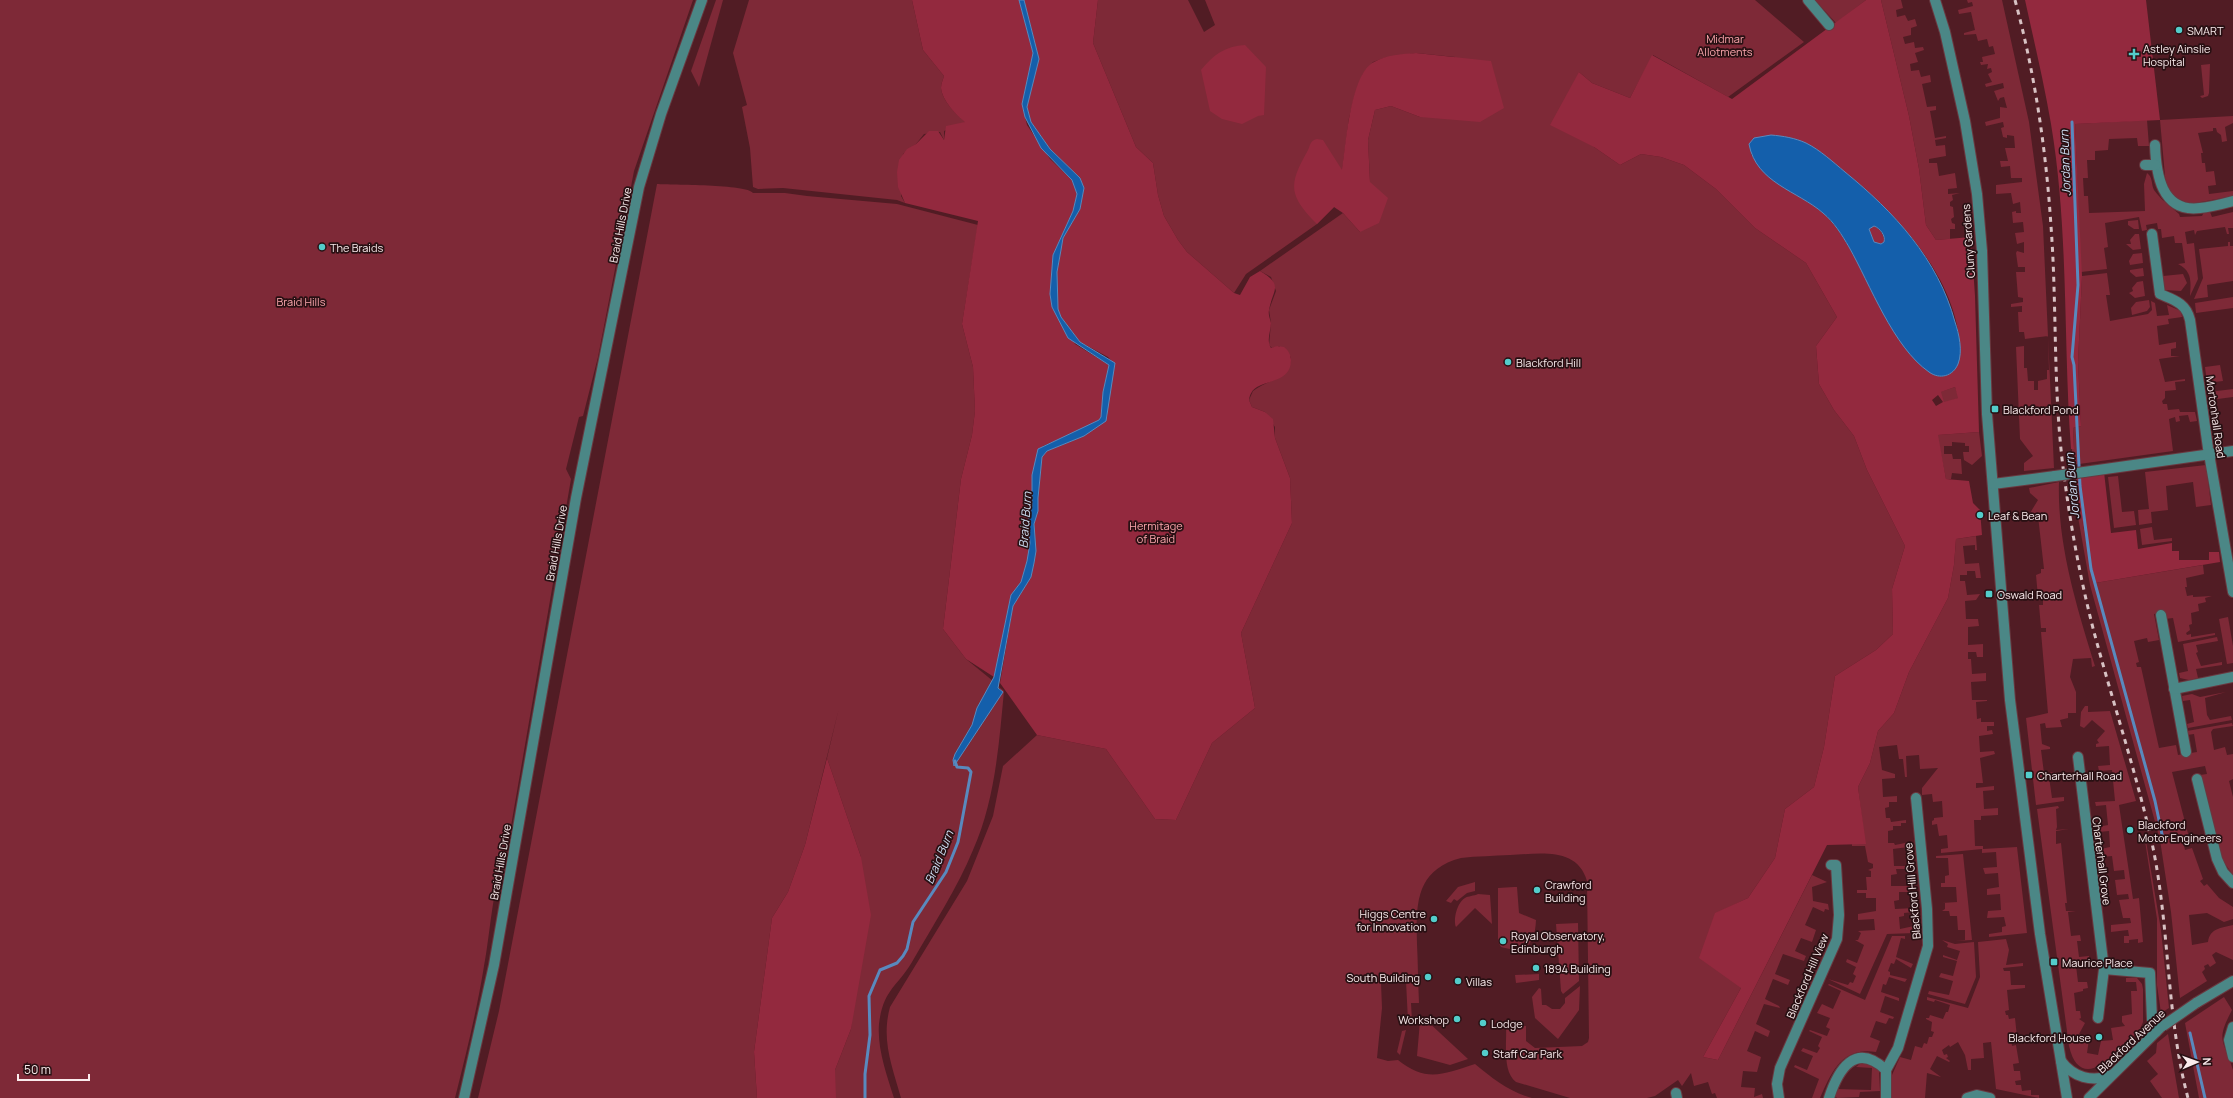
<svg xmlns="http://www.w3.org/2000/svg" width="2233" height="1098" font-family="Manrope,sans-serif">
  <rect width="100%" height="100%" fill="#511c24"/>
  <g fill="#7e2937">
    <path d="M0,0H693L634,171L598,357L583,416L579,417L566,469L571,479L506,855C493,880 490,936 484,966C477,1010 466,1054 455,1098H0Z"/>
    <polygon points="716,0 723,0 699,87 691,71"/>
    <path d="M749,0H912L923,50L944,76C943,80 941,83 941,88C942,100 956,115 966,122L944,131V140L940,132L924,134L916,144L903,154L901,196L905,203L897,200L783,188L758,189L753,187L750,148L742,107L747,105L733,53Z"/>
    <path d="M1098,0H1188L1204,32L1215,25L1205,0H1755L1804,42L1728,97L1653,55L1630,98L1592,83L1579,72L1594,147L1620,165L1641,154L1661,157L1684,165L1716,189L1755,228L1806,263L1837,317L1816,346L1819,384L1834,410L1854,436L1867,470L1905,546L1892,589L1893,634L1876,650L1835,676L1824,747L1814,787L1785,809L1775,858L1748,898L1715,914L1741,988L1703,1057L1718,1060L1812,875L1827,882L1812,887L1813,901L1828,904L1829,910L1825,909L1824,912L1813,907L1805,925L1816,930L1812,942L1801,938L1795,951L1806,956L1804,961L1783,954L1775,974L1790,980L1788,985L1773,979L1765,999L1779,1006L1780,1008L1764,1004L1756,1024L1770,1031L1768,1037L1755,1031L1747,1051L1761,1057L1757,1072L1743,1071L1741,1087L1755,1088L1754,1097L1762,1094L1763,1098H1717L1715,1093L1712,1094L1708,1082L1694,1086L1691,1073L1682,1086L1678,1080L1655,1096L1647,1098H1570L1516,1082C1502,1071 1507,1043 1506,1027L1526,1026V1041L1535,1048L1582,1046L1588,1042L1589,1038L1587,881C1577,846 1538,854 1510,855C1494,856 1477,856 1461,858C1415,870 1416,905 1417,944C1418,964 1418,983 1419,1003H1411L1412,1021H1408L1406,981L1381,983L1382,1008L1377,1058L1388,1061L1398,1060C1427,1083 1443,1074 1475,1064C1493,1079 1510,1092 1532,1098H901C892,1066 881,1040 890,1007L967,881L993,816L1003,766L1037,735L1106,749L1155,819L1176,820L1212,743L1255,708L1241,633L1292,523L1290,478L1275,438V427L1265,412L1252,407L1249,400L1253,391C1265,381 1292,377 1291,357L1279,346L1272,348L1269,345L1271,323L1269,310L1276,291L1271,277L1260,271L1343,213L1360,232L1370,182L1368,140L1375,110L1391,106L1420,117L1455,57L1416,53L1384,58L1373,62L1363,74L1355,94L1349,118L1342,171L1334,207L1317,224L1246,274L1234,293L1187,252L1178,240L1164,216L1158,195L1153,163L1136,147L1093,43Z"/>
    <polygon points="1815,0 1866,0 1836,23"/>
    <polygon points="1881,0 1901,0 1903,8 1896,10 1897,17 1905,15 1908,21 1915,19 1917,26 1911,28 1911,35 1903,37 1905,44 1914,42 1915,48 1923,47 1924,50 1915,53 1918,62 1910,64 1911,71 1919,70 1921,77 1930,75 1931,82 1922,84 1927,107 1936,106 1936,110 1930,111 1935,138 1946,136 1946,138 1935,140 1936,146 1945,145 1946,156 1929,159 1929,163 1937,163 1939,176 1955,173 1957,188 1948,189 1948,194 1960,193 1952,195 1953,200 1950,202 1950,206 1953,207 1954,217 1951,219 1952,223 1955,224 1955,229 1950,229 1950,239 1936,240 1926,225 1919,169 1909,116"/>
    <polygon points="1967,0 2002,0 2029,122 2043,226 2054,468 2024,471 2024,463 2033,456 2020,439 2016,347 2024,346 2024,368 2027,368 2028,381 2034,381 2034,390 2038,390 2038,381 2047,379 2047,370 2049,370 2048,336 2025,339 2024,332 2019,332 2018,312 2022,312 2022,306 2011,307 2011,304 2023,302 2023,298 2018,297 2016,272 2025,272 2025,267 2018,267 2016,253 2017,251 2024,253 2024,242 2017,244 2015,233 2024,232 2023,222 2013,223 2012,212 2016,211 2016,213 2021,213 2020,202 2013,204 2011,193 1996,194 1996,185 2022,182 2022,178 2011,178 2010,166 2001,167 2000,161 2008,161 2005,148 2015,148 2014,136 2007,135 2007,138 2003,137 2001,128 2004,127 2003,122 1986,126 1985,122 2000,118 2000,107 2007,108 2004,97 2000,98 1998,101 1994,91 2004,88 2003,83 1986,87 1985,84 1992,82 1988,74 1992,72 1991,68 1987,69 1988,64 1981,65 1980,62 1983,62 1982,57 1995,54 1993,46 1989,47 1987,39 1978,41 1976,34 1964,35 1964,33 1975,30 1971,12 1959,14 1958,10 1973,6 1972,2 1968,3"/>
    <polygon points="2210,64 2209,93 2208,96 2202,98 2200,96 2204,95 2201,65"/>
    <polygon points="2233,116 2233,123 2225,127 2227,141 2222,142 2221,135 2217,132 2216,128 2213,128 2213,131 2198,133 2203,153 2201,153 2202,163 2205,163 2206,172 2214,171 2216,185 2208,186 2209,194 2233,191 2233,196 2190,204 2174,197 2166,187 2160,120"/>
    <path d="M2147,120L2149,146H2138L2137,138L2109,139L2108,150L2095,151V160H2087L2088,178H2083L2084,196H2088L2089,213L2145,211L2144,184L2147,173C2153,177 2151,184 2154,190C2161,200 2170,206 2179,214L2180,217L2202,216L2204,212H2210L2212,217L2233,212V228H2228L2229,234H2227L2225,227L2197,231L2195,235L2194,230L2185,232L2187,244L2194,243L2198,279L2190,296C2191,281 2192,271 2178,264L2185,263L2182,243H2175L2174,236L2162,238L2161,229H2158L2157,223L2146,225L2147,230L2142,231L2139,217L2105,223L2108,247L2104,248L2107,269L2081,272L2075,124Z"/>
    <path d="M657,184C671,185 747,184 753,193H785L807,196L897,204L978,225L962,324L973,367L975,411L972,435L961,479L943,629L966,659L993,681L972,725L955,754L954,766L1002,691L998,686L1004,691C999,744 995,801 973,850C957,889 933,925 912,962C897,987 883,990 879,1024C877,1049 887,1075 894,1098H835V1070L851,1029L861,857L827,758L839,708L805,845L788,892L772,918L754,1052L757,1098H478L499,1011Z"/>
    <polygon points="2138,220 2139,229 2134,229 2128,225 2128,221"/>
    <polygon points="2135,234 2139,234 2141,249 2133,250 2126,244 2131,244 2130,240"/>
    <polygon points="2228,242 2230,242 2230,246 2233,246 2233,281 2207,285 2208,297 2194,299 2203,278 2199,249 2228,246"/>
    <polygon points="2142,253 2143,263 2130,265 2129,261 2133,254"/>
    <polygon points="2143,268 2144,276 2136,277 2130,272 2130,270"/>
    <polygon points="2107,273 2110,295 2106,295 2110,321 2148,314 2152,310 2151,301 2155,303 2157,316 2169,315 2167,305 2181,311 2182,317 2168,319 2169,324 2157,326 2159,345 2176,342 2176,348 2171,349 2171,356 2180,356 2159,359 2165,382 2185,379 2185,381 2175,382 2176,390 2165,391 2165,398 2162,401 2163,404 2167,404 2168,410 2179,409 2180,412 2195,412 2197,421 2190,422 2188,415 2179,416 2180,421 2176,422 2175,417 2169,419 2173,451 2072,465 2072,449 2074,449 2073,428 2081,426 2078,362 2082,276"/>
    <polygon points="2183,274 2187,283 2181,291 2164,290 2163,276"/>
    <polygon points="2143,281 2145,296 2135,298 2129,293 2133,291 2132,288 2137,282"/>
    <polygon points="2233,297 2233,308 2196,313 2195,303"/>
    <polygon points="2149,300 2150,307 2147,311 2132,315 2131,308 2136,302"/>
    <polygon points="2220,365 2223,381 2207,383 2205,367"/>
    <polygon points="1955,387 1959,398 1944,403 1940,392"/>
    <polygon points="2233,389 2233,397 2210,400 2209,392"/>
    <polygon points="1979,432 1982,456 1972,465 1964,460 1963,452 1969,452 1969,446 1965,446 1965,443 1952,442 1952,446 1944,446 1944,454 1952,454 1953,459 1961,459 1962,474 1952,473 1951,479 1946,479 1937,435"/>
    <polygon points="2206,465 2211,505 2196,507 2193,482 2166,486 2168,510 2151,512 2152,523 2139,525 2138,510 2149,509 2145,472"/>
    <path d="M2073,476L2095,583L2203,565L2204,574L2186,578L2187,587H2185L2187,596L2193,595V597L2212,596L2205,598L2206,602L2198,604L2199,611L2191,613L2192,624L2189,625L2190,630L2186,633L2187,635L2191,634V637L2215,633V635L2178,642L2173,618L2165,619L2163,612L2154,614L2159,640L2148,642L2147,638L2134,641L2139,662L2136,663L2137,667H2141L2159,748L2176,745L2178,755L2197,752L2194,734L2187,735V731L2232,723L2233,726L2213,729L2211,732L2214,750L2225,747L2227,755L2233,754V779L2229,781L2233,797V875L2221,858L2200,775L2207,774L2205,766L2172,772L2191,845L2184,846L2185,850L2192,848L2203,879L2200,881L2204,886L2207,884L2219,898L2233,907V919L2224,922L2207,913L2189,915L2192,945L2208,942C2210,928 2221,928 2233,925V960L2216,952L2212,955L2216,963L2210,967L2208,964L2204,966L2205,969L2202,972L2207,981L2180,998L2171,912L2160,840L2090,585L2071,477Z"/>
    <polygon points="2118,476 2122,512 2134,511 2136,525 2114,528 2108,477"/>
    <path d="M2059,482C2057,544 2077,608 2095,666L2092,667L2091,658L2073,659L2070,677L2076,692V713H2068V718L2060,720L2062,727L2046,728L2045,723L2040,724L2042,744L2050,747V749L2041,750L2044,773L2056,772V776L2049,777L2052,798L2064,797V801L2036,805L2026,718L2048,713L2041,632H2046V628H2041L2039,605H2043V597H2038L2036,575L2041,573V569H2044L2038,516L2027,518L2038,500L2030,493L2029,488Z"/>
    <polygon points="2152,527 2154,540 2172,538 2172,541 2142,545 2140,529"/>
    <polygon points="1976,536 1977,550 1975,550 1975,545 1963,546 1965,564 1979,563 1981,578 1976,578 1975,571 1967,571 1967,575 1960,575 1960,581 1965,581 1967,595 1980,594 1976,600 1965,601 1966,619 1978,619 1979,626 1968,627 1968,645 1983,644 1983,657 1977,657 1976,652 1968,652 1968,659 1971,659 1972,674 1986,673 1986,681 1971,682 1972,700 1987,700 1987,701 1976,702 1977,719 1981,718 1981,722 1994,722 1994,726 1987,726 1987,731 1992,730 1993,734 1979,736 1980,752 1994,751 1995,754 1980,758 1983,783 1976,783 1976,788 1994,786 1994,790 1983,791 1984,809 1998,808 1998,815 1981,816 1981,820 1974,820 1975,846 1983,846 1983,849 2017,847 2027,933 1989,937 1989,934 2002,932 2002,927 2006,926 2004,917 1987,918 1988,911 2001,910 2000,894 1987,895 1987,889 1999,887 1998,873 1985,874 1983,868 1997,867 1996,852 1982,853 1982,849 1941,853 1941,849 1948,848 1947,835 1939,836 1937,824 1932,825 1932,821 1934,820 1934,818 1943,817 1942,801 1933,802 1932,794 1922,795 1922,788 1938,768 1920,769 1919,755 1906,756 1907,777 1905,777 1903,759 1899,759 1897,745 1879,747 1882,770 1895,774 1895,778 1882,779 1883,797 1897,796 1897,802 1889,802 1889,807 1885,808 1886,818 1890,818 1891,822 1906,820 1906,823 1901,823 1901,826 1893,826 1893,830 1888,831 1888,843 1894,843 1895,845 1910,842 1911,846 1908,847 1893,849 1894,866 1905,866 1905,869 1896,869 1897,874 1891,875 1891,886 1910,886 1910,892 1899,892 1899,900 1894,901 1895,909 1914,908 1913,912 1904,913 1904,916 1899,917 1900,929 1914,926 1915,933 1887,934 1860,994 1828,979 1848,985 1850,982 1853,983 1856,976 1853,974 1856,967 1846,962 1847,959 1857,963 1864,945 1855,940 1858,940 1861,933 1858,931 1875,930 1874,919 1858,920 1858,914 1876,911 1876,898 1866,898 1866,893 1857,893 1857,890 1867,890 1866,877 1871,877 1871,871 1868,870 1873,868 1873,864 1868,862 1865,846 1852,846 1852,844 1865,844 1858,787 1870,763 1878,731 1894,713 1909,672 1948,598 1954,565 1956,539"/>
    <polygon points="2228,617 2233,646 2233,663 2227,664 2219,619"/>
    <polygon points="2217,637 2218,641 2196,645 2198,652 2196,653 2201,666 2222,662 2222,665 2196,669 2198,678 2189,680 2180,678 2179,673 2188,671 2183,644"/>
    <polygon points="2226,692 2205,698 2207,715 2210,720 2231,716 2232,720 2188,728 2187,724 2194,722 2190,700 2183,701 2182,696 2192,694 2200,697"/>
    <polygon points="2085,706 2088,706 2088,712 2110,711 2136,801 2119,805 2133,899 2139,898 2143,942 2138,943 2138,939 2129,940 2129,943 2124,943 2124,936 2129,936 2128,930 2111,932 2111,925 2131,923 2130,918 2123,918 2119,900 2129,899 2128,894 2117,895 2115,880 2125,879 2124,870 2114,871 2112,856 2102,857 2101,849 2110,847 2109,831 2099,832 2098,827 2108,825 2106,805 2096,806 2095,802 2115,801 2112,770 2099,771 2098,766 2110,765 2109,746 2096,747 2096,744 2099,743 2097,740 2105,731 2092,720 2084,728 2080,726 2081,712"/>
    <path d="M2058,806L2059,808L2056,809L2057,827L2056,830L2069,829L2056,831V844L2061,843L2067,903H2065L2066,911H2076L2068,912L2071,936L2080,935L2081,941H2077L2079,957L2089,956V962L2076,966L2078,982H2087L2088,988L2083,989V991L2074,993L2076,1011H2080L2081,1018L2079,1019L2085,1023L2079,1034L2089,1039L2087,1053L2098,1055L2101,1041L2113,1040L2111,1028L2125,1026L2122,1022V1016L2132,1014L2131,991H2137L2136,982H2126V978H2137L2142,984L2143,989V1022L2140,1029C2122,1048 2081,1098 2069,1046L2037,809Z"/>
    <polygon points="2145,841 2146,841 2161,930 2169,1008 2161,1013 2157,985 2157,919"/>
    <polygon points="1963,854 1972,940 1955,941 1965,940 1965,930 1958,930 1957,916 1950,916 1949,911 1942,911 1945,909 1945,903 1942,903 1957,902 1956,887 1941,887 1941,883 1945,883 1945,876 1949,875 1948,858 1936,858 1936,856"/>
    <polygon points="1475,882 1475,891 1467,893 1457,901 1454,899 1451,903 1446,901 1458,887"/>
    <path d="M1514,887H1517L1519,913L1536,920C1535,945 1526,954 1501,947L1498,942V888Z"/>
    <path d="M1478,894L1490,895L1492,924L1475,908L1456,927C1453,919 1457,903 1465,898C1468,896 1474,896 1478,894Z"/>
    <polygon points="1578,923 1579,981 1563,994 1561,991 1556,924"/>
    <path d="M1892,936H1905V939L1901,938L1896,957L1913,964L1911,968L1896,959L1894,964L1891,963L1888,971L1890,972V975L1907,979L1905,982L1889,977L1886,985L1883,984L1881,992L1899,998V1001L1885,996L1880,1012L1894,1017L1893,1019L1889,1018L1886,1024L1876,1021L1870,1037L1880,1041L1876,1052C1841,1047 1832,1072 1820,1098H1812L1819,1079L1794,1067L1795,1065L1807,1070L1813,1056L1801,1051L1803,1048L1817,1053L1820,1048L1818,1046L1822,1037L1809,1031L1810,1030L1827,1036L1830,1029L1826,1027L1830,1018L1817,1013L1822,1004L1833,1009L1841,991L1828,985L1829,984L1865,1000Z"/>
    <polygon points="2006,939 2009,950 2006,965 2023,963 2023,966 2003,968 2004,971 2010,971 2011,985 2025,985 2025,988 2007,990 2009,1010 2005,1011 2006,1015 2008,1015 2009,1019 2015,1018 2017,1037 2011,1038 2012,1046 2016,1045 2019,1063 2013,1064 2014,1071 2020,1071 2021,1080 2015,1081 2016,1085 2021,1085 2022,1091 2031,1090 2031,1095 2039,1095 2039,1098 1996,1089 1991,1042 1983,1043 1984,1058 1971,1059 1971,1070 1968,1070 1965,1055 1958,1042 1950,1047 1949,1045 1942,1050 1944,1055 1947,1054 1948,1057 1946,1058 1950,1061 1949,1062 1937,1056 1930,1069 1941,1077 1927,1073 1925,1098 1891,1098 1892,1075 1900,1057 1911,1060 1915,1046 1922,1048 1924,1043 1927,1044 1929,1037 1932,1037 1934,1032 1931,1031 1932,1022 1926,1019 1926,1018 1929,1018 1930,1015 1943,1019 1946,1012 1948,1012 1950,1005 1935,1000 1934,1002 1927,1000 1927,997 1968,1008 1980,977 1978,942"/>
    <polygon points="1942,940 1955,944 1974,942 1976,977 1965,1004 1928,994 1929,991 1949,995 1953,981 1939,977 1941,973 1953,976 1957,961 1943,957 1943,955 1957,960 1960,951 1947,947 1948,944"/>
    <polygon points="1539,974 1539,980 1516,983 1515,975"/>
    <polygon points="1580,986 1579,1010 1558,1039 1535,1018 1532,997 1539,988 1541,989 1542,1005 1546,1005 1552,1009 1560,1009 1565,1003 1565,998"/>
    <path d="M2224,997L2232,1010C2215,1042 2224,1040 2233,1070C2233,1078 2233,1089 2233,1098H2199L2185,1023Z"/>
    <polygon points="1426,1020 1468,1059 1450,1065 1417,1056 1420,1021"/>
    <polygon points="1406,1030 1400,1055 1397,1052 1402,1031"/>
    <polygon points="2168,1034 2179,1098 2162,1098 2150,1081 2158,1074 2147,1061 2156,1053 2157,1043"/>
    <polygon points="1861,1063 1870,1063 1879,1071 1880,1091 1860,1092 1859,1097 1837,1098 1835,1096 1837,1089 1871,1090 1872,1068 1856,1067"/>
  </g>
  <g fill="#93293e" fill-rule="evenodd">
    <path d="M912,0H1019L1033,53L1022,104L1025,117L1027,125L1050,159L1072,180L1077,194L1073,211L1053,255L1050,294L1052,307L1075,344L1109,365L1103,392L1101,417L1099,420L1077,432L1043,446L1032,494V506L1028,521L1030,543L1027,561L1021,582L1011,595L994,677L966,659L943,629L961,479L972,435L975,411L973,367L962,324L978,221L905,203L898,187L897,172L899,160L907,149L916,144L929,131H938L944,140L946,126L965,122C956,115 942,100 941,88C941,83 943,80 944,76L923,50Z"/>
    <path d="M1024,0H1098L1093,43L1136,147L1153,163L1158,195L1164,216L1178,240L1187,252L1234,293L1240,295L1250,277L1260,271C1284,285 1273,289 1269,310C1268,315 1270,318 1271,323C1271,331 1266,340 1271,348L1277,346L1284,347C1288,350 1291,355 1291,360C1291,380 1271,380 1257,387C1252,390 1250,394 1249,400L1252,407L1265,412L1273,419L1275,438L1290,478L1292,523L1241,633L1255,708L1212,743L1176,820L1155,819L1106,749L1037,735L1000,683L1013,606L1031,577L1034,563L1036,551L1034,524L1038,511V498L1042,457L1047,451L1084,436L1107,418L1109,388L1115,365L1108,357L1080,342L1061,317L1058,309L1057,272L1061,250L1063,238L1080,209L1084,188L1080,178L1050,149L1031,122L1027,107L1039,59Z"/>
    <path d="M1866,0H1881L1909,116L1919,169L1926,225L1936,240L1971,237L1975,296L1979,432L1938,435L1946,479L1969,481L1973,503L1980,510L1982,535L1956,539L1954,565L1948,598L1909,672L1894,713L1878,731L1870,763L1858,787L1866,844L1827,845L1718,1060L1703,1057L1741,988L1699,958L1715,913L1748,898L1775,858L1785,809L1814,787L1824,747L1835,676L1876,650L1893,634L1892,589L1905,546L1867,470L1854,436L1834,410L1819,384L1816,346L1837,317L1806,263L1755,228L1716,189L1684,165L1661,157L1641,154L1620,165L1594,147L1550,125L1579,72L1592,83L1630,98L1652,55L1732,99ZM1806,143C1871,188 1955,262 1960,347C1961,358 1957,373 1945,376C1917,383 1874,291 1862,270C1851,251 1840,228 1823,213C1798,191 1769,184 1751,154ZM1955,387L1958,398L1944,402L1941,392ZM1938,395L1943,402L1936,406L1932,400Z"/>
    <path d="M2025,0H2146L2160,120L2075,124L2082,276L2078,362L2081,426L2073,428L2074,449H2071C2063,341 2069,231 2051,124C2044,83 2034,41 2025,0Z"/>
    <path d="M1245,45L1266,67L1264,115L1258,116L1242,124L1222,119L1210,111L1201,70C1213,55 1225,46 1245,45Z"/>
    <path d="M1416,53L1491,61L1504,108L1480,122L1420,117L1391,106L1375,110L1368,140L1370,182L1388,198L1379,223L1360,232L1343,213L1334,207L1317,224C1289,196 1288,185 1307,152C1311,145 1309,141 1317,139L1323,140L1342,170C1346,146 1350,74 1374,62C1386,55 1402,54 1416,53Z"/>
    <path d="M1872,226C1879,226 1885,236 1884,242L1879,245L1874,242L1869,229Z"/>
    <polygon points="2104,472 2111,533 2136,530 2138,549 2172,543 2172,551 2179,551 2179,560 2209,560 2209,552 2219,552 2220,562 2095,583 2073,476"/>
    <polygon points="827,758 861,857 871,915 851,1029 835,1070 836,1098 757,1098 754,1052 772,918 788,892 805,845"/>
  </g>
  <g fill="#145fab" stroke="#5989be" fill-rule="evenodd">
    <polygon points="1019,0 1024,0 1039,59 1027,107 1031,122 1050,149 1080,178 1084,188 1080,209 1063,238 1061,250 1057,272 1058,309 1061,317 1080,342 1115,363 1106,421 1084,436 1047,451 1042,457 1038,498 1038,511 1034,524 1036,551 1034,563 1031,577 1013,606 998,688 1003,692 954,766 953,760 955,754 972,725 977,708 994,677 1011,595 1021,582 1027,561 1030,543 1028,521 1032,506 1032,475 1038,449 1099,420 1101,417 1103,392 1109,365 1068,338 1052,307 1050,294 1053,255 1073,211 1077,194 1072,180 1041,148 1025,117 1022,104 1033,53"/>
    <path d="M1771,135C1783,136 1795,138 1806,143C1820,150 1833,162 1845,172C1894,212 1938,259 1955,322C1959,334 1963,351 1958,364C1953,376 1940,380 1929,372C1893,347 1870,284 1849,247C1842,235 1834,222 1823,213C1798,191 1756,183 1749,144L1754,138ZM1874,226C1880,228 1886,236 1884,242L1881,244L1874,242L1869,229Z"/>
  </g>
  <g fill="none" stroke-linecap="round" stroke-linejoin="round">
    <g stroke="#5989be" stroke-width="3">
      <polyline points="2072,122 2078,285 2072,357 2074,365 2080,486 2091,569 2155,801 2163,839"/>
      <polyline points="2190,1033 2205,1098"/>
      <polyline points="865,1098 865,1074 870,1035 869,996 880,970 897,963 903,956 907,949 913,922 946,872 958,842 971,772 968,768 957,767 955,761"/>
    </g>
    <g stroke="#693940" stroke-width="12">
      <g id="minor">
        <polyline points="1808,0 1829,25"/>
        <polyline points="1935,0 1945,32 1965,121 1977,194 1982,251 1987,414 2010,700 2040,934 2067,1098"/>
        <path d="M2155,145C2156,173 2161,213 2200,208C2211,207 2222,204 2233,201"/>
        <polyline points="2145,165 2156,165"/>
        <path d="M2152,234L2160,294C2174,300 2186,303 2190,320L2208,448L2233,592"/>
        <polyline points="2084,472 2233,451"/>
        <polyline points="1993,484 2055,476"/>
        <polyline points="2161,615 2186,752"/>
        <polyline points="2174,689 2233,677"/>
        <polyline points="2078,757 2104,969 2150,973 2152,1019 2156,1032"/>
        <polyline points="2197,779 2217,859 2223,872 2233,883"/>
        <polyline points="2196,1003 2233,981"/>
        <polyline points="2098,1018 2104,969"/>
        <polyline points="2233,1027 2229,1040 2233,1057"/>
        <path d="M2061,1061C2073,1077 2092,1083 2111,1075"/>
        <polyline points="1886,1070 1898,1048 1928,946 1927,909 1916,798"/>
        <polyline points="1676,1093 1677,1098"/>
        <polyline points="464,1098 494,965 576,498 639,187 661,114 702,0"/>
        <polyline points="1779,1098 1777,1084 1780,1068 1837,939 1839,915 1836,865 1831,865"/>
        <path d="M1829,1098C1838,1070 1855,1041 1886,1070V1098"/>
        <polyline points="1967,1098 1977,1095 1990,1098"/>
        <polyline points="2089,1098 2160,1028"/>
      </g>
    </g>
    <use href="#minor" stroke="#4b8786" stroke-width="10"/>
    <path stroke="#d8c2c4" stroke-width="3" stroke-dasharray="5 5" stroke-linecap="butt" d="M2015,0C2035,74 2046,150 2051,226C2057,307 2053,387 2063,467C2070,523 2080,578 2094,632C2113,703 2136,772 2152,843C2170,927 2166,1016 2188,1098"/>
    <g stroke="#693940" stroke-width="12" stroke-linecap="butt">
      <g id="minor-bridge">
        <polyline points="2055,476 2084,472"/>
        <polyline points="2163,1026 2196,1003"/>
      </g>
    </g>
    <use href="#minor-bridge" stroke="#4b8786" stroke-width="10"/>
  </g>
  <g fill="#53cdcb" stroke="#281013" stroke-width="1.5">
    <circle cx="2179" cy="30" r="4"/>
    <path d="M2132 48h4v4h4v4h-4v4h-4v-4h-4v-4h4z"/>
    <circle cx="322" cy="247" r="4"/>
    <circle cx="1508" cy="362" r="4"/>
    <rect x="1991" y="405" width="8" height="8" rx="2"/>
    <circle cx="1980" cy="515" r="4"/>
    <rect x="1985" y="590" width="8" height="8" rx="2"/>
    <rect x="2025" y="771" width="8" height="8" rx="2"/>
    <circle cx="2130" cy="830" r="4"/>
    <circle cx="1537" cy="890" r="4"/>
    <circle cx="1434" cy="919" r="4"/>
    <circle cx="1503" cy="941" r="4"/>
    <rect x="2050" y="958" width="8" height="8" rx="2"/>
    <circle cx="1536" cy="968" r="4"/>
    <circle cx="1428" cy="977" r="4"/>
    <circle cx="1458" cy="981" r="4"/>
    <circle cx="1457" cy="1019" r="4"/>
    <circle cx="1483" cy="1023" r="4"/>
    <circle cx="2099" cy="1037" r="4"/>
    <circle cx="1485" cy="1053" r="4"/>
  </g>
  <g text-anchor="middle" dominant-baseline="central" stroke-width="3.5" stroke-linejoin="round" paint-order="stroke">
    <g font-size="11" fill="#faebec" stroke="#281013" text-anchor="start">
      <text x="2187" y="30">SMART</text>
      <text x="2143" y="48">Astley Ainslie<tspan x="2143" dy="13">Hospital</tspan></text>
      <text x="330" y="247">The Braids</text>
      <text x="1516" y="362">Blackford Hill</text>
      <text x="2003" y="409">Blackford Pond</text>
      <text x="1988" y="515">Leaf &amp; Bean</text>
      <text x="1997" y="594">Oswald Road</text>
      <text x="2037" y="775">Charterhall Road</text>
      <text x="2138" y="824">Blackford<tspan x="2138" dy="13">Motor Engineers</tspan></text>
      <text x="1545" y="884">Crawford<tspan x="1545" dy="13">Building</tspan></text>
      <text x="1426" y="913" text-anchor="end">Higgs Centre<tspan x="1426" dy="13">for Innovation</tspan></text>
      <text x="1511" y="935">Royal Observatory,<tspan x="1511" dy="13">Edinburgh</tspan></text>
      <text x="2062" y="962">Maurice Place</text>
      <text x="1544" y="968">1894 Building</text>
      <text x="1420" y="977" text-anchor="end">South Building</text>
      <text x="1466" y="981">Villas</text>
      <text x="1449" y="1019" text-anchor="end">Workshop</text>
      <text x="1491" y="1023">Lodge</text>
      <text x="2091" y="1037" text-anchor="end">Blackford House</text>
      <text x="1493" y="1053">Staff Car Park</text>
    </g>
    <g font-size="11" fill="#fba5ac" stroke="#281013">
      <text x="1725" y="38">Midmar<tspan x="1725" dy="13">Allotments</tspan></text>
      <text x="301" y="301">Braid Hills</text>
      <text x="1156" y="525">Hermitage<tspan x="1156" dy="13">of Braid</tspan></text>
    </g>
    <g font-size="11" fill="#faebec" stroke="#281013">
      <text transform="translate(620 225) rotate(-79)">Braid Hills Drive</text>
      <text transform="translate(1968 241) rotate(-94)">Cluny Gardens</text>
      <text transform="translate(2216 417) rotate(82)">Mortonhall Road</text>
      <text transform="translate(556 543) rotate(-80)">Braid Hills Drive</text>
      <text transform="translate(2102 861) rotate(83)">Charterhall Grove</text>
      <text transform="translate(500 862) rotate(-80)">Braid Hills Drive</text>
      <text transform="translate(1912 891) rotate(-95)">Blackford Hill Grove</text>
      <text transform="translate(1807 976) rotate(-67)">Blackford Hill View</text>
      <text transform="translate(2131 1041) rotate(-43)">Blackford Avenue</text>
    </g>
    <g font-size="12" font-style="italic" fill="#cdddf2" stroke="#281013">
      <text transform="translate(2065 163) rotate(-92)">Jordan Burn</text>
      <text transform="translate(2072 486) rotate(-95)">Jordan Burn</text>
      <text transform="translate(1025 520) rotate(-86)">Braid Burn</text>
      <text transform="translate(939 857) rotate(-68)">Braid Burn</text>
    </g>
  </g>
  <g transform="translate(2197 1062) rotate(88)" stroke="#281013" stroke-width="3" paint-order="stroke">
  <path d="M0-3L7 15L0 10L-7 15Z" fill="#faebec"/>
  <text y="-6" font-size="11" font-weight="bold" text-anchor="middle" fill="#faebec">N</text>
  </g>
  <path d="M18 1074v6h71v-6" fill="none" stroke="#faebec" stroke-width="2"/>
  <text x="24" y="1074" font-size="12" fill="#faebec" stroke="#281013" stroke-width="3" paint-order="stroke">50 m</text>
</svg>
